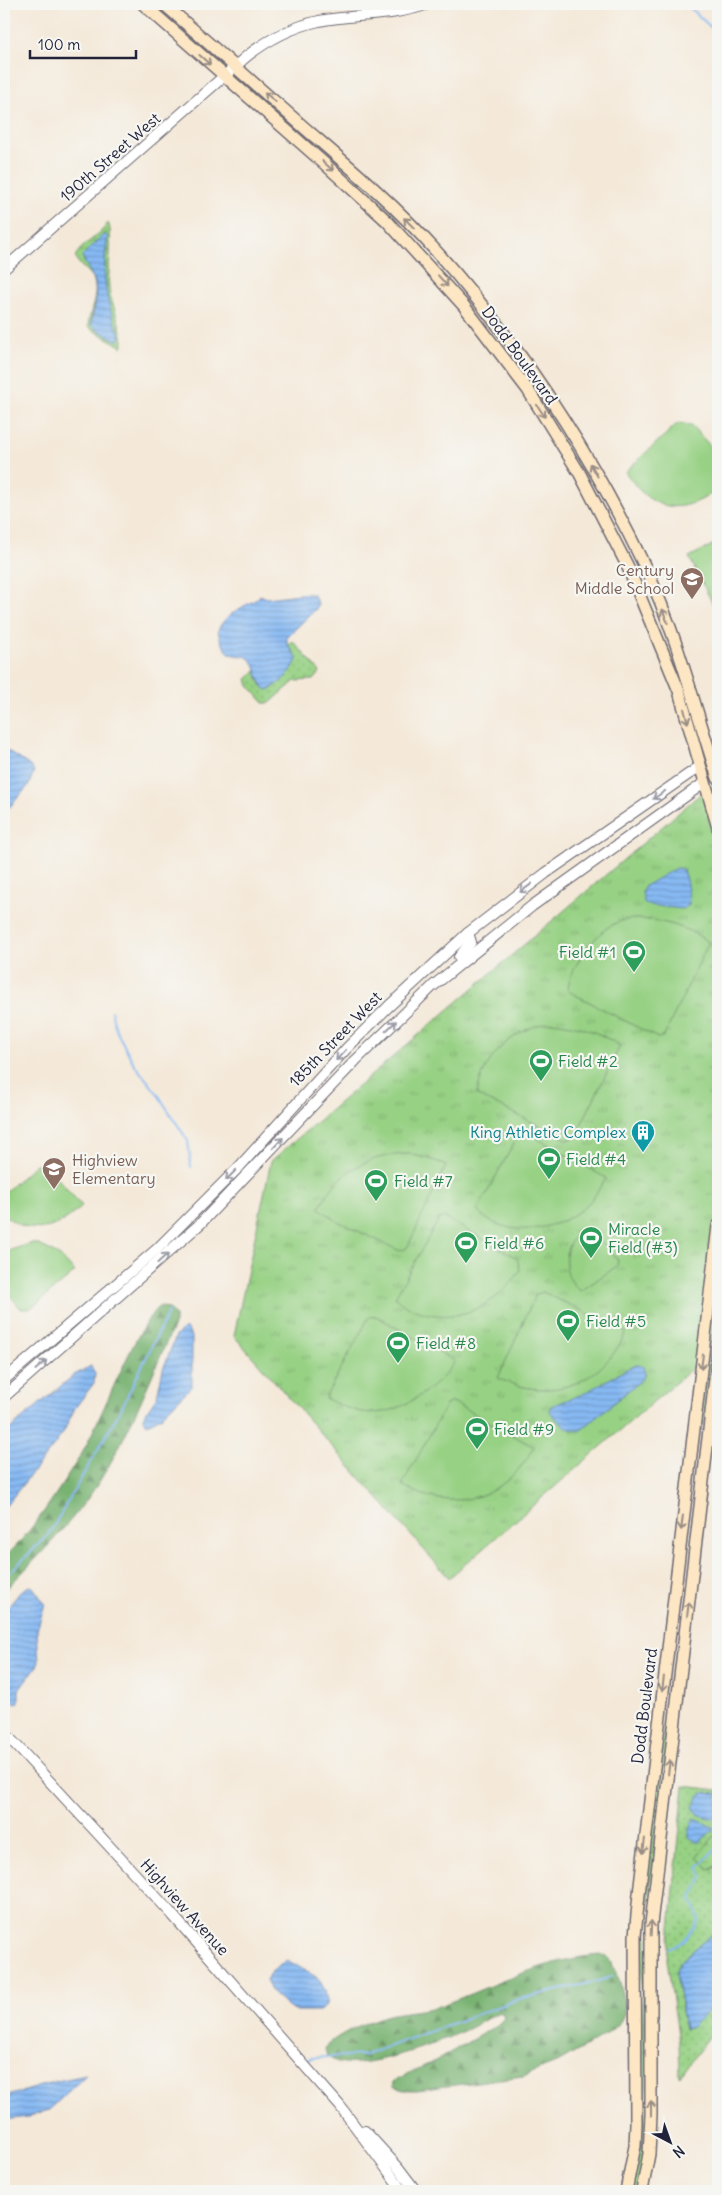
<svg xmlns="http://www.w3.org/2000/svg" width="722" height="2195" font-family="Delius,sans-serif">
  <defs>
    <pattern id="grass-dots" width="8" height="8" patternUnits="userSpaceOnUse" patternTransform="scale(1.25)"><rect width="8" height="8" fill="#97d184"/><path d="M2 2h.1M6 6h.1" fill="none" stroke="#82b373" stroke-width="1.8" stroke-linecap="round"/></pattern>
    <pattern id="forest-firs" width="22" height="20" patternUnits="userSpaceOnUse" patternTransform="scale(1.25)"><rect width="22" height="20" fill="#79b372"/><path d="M5 1l3.5 6h-7zM16 11l3.5 6h-7z" fill="#63915f"/></pattern>
    <pattern id="wetland-marsh" width="20" height="14" patternUnits="userSpaceOnUse" patternTransform="scale(1.25)"><rect width="20" height="14" fill="#97d184"/><path d="M1 5h8M5 5V1M11 12h8M15 12V8" fill="none" stroke="#82b373"/></pattern>
    <pattern id="park-tufts" width="24" height="20" patternUnits="userSpaceOnUse" patternTransform="scale(1.25)"><rect width="24" height="20" fill="#97d184"/><path d="M3 7l-1-3M5 7V3M7 7l1-3M15 17l-1-3M17 17v-4M19 17l1-3" fill="none" stroke="#82b373"/></pattern>
    <pattern id="water-rules" width="6" height="5" patternUnits="userSpaceOnUse" patternTransform="scale(1.25)"><rect width="6" height="5" fill="#87b9f3"/><path d="M0 2.5h6" fill="none" stroke="#6e96c6"/></pattern>
  </defs>
  <rect width="100%" height="100%" fill="#f6f6f2"/>
  <filter id="ink" filterUnits="userSpaceOnUse"><feTurbulence type="fractalNoise" baseFrequency=".02" numOctaves="2"/><feDisplacementMap in="SourceGraphic" scale="10" xChannelSelector="R" yChannelSelector="G"/><feConvolveMatrix kernelMatrix="1 2 1 2 8 2 1 2 1" color-interpolation-filters="sRGB"/></filter>
  <filter id="wash" filterUnits="userSpaceOnUse"><feTurbulence type="fractalNoise" baseFrequency=".0096" numOctaves="4" result="noise"/><feDisplacementMap in="SourceGraphic" scale="20" xChannelSelector="R" yChannelSelector="G"/><feGaussianBlur stdDeviation="1.12" result="paint"/><feColorMatrix in="noise" values="0 0 0 0 0 0 0 0 0 0 0 0 0 0 0 0 0 1.4 0 .05"/><feComposite in="paint" operator="in"/></filter>
  <g filter="url(#wash)">
    <rect width="100%" height="100%" fill="#f4e9d9"/>
    <g fill="url(#grass-dots)" stroke="#5c7a60">
      <polygon points="293,641 320,672 313,680 295,681 270,703 264,703 249,686 247,679 256,671 261,685 267,690 273,688 290,672 295,654 288,645"/>
      <polygon points="710,1338 713,1338 705,1424 701,1424"/>
      <polygon points="667,1699 670,1700 668,1738 647,1913 647,2079 644,2151 637,2191 631,2191 642,2119 642,1912"/>
      <polygon points="684,1786 718,1790 718,1794 707,1792 698,1814 718,1819 718,1832 697,1856 712,1869 718,1865 718,1929 680,1962 676,1972 685,2029 692,2027 718,2001 718,2025 680,2076 679,2042 667,1959"/>
    </g>
    <g fill="url(#forest-firs)" stroke="#4e6a56">
      <path d="M161,1306L169,1309L175,1316V1323C151,1376 129,1436 97,1485C71,1524 37,1558 4,1591V1558C35,1529 58,1491 81,1455C95,1433 143,1310 161,1306Z"/>
      <path d="M602,1955L607,1956L611,1961L620,1982L624,2005V2014L620,2022L607,2034L561,2061L523,2076L417,2090H403L393,2086L394,2082L397,2079L441,2058L497,2025L504,2018L503,2014L499,2012C484,2020 470,2029 454,2035C435,2044 326,2086 325,2047C339,2033 370,2020 389,2015C406,2011 425,2011 442,2005C494,1986 546,1958 602,1955Z"/>
    </g>
    <g fill="url(#wetland-marsh)" stroke="#5c7a60" fill-rule="evenodd">
      <path d="M108,223C114,231 107,274 109,288C110,301 127,339 122,347L91,329L88,326C89,312 100,292 93,279C88,271 79,266 75,257C80,245 100,236 108,223ZM108,237C104,258 103,279 106,299C109,316 117,322 115,340L91,325C92,296 105,286 83,260Z"/>
      <polygon points="718,1832 718,1865 709,1869 697,1856"/>
    </g>
    <polygon fill="url(#park-tufts)" stroke="#5c7a60" points="711,785 718,828 718,1290 711,1352 449,1578 234,1336 271,1161"/>
    <g fill="#97d184" stroke="#5c7a60">
      <path d="M678,423L691,425L718,454V489C696,506 670,515 646,496C638,490 631,479 625,472Z"/>
      <polygon points="718,542 718,614 689,557"/>
      <path d="M637,919C664,920 686,927 709,942L664,1036L658,1038L568,991C567,972 594,935 610,926C618,921 627,919 637,919Z"/>
      <path d="M552,1022C578,1025 598,1031 620,1046L575,1137L568,1140L477,1095C482,1057 515,1027 552,1022Z"/>
      <path d="M526,1132L606,1178C599,1189 593,1200 583,1208C555,1232 505,1239 477,1211L519,1134Z"/>
      <path d="M409,1154L433,1160L446,1166L407,1248L400,1251L335,1220L319,1208C340,1170 367,1155 409,1154Z"/>
      <path d="M36,1164H45L82,1206C57,1230 33,1238 4,1215V1193Z"/>
      <path d="M445,1218L517,1258L520,1270C499,1304 461,1324 421,1312C411,1309 402,1306 395,1297L439,1219Z"/>
      <path d="M589,1228L618,1260L617,1266L581,1291C558,1276 561,1235 589,1228Z"/>
      <path d="M33,1243C53,1250 61,1256 75,1272L30,1309H21L4,1288V1252Z"/>
      <path d="M543,1292L626,1332C602,1385 550,1403 498,1378L536,1294Z"/>
      <path d="M376,1316L455,1361C446,1375 436,1385 422,1394C386,1419 364,1418 325,1398L369,1317Z"/>
      <path d="M453,1402L534,1447C506,1499 453,1515 402,1485L447,1404Z"/>
    </g>
    <g fill="url(#water-rules)" stroke="#546e97">
      <path d="M104,234L108,237C101,271 105,305 121,336L118,341L96,329L91,324L96,301L95,282L82,256Z"/>
      <path d="M299,594H313L318,604L316,609L287,637V643L297,658C296,668 277,688 267,690C256,682 259,668 250,659C244,654 237,657 231,654C224,650 219,637 218,630C227,609 257,603 260,595L267,598Z"/>
      <polygon points="4,748 30,766 34,771 29,785 8,809 4,805"/>
      <path d="M676,868L682,869C688,881 688,892 689,905L683,909L648,905L644,902L642,892L645,886Z"/>
      <polygon points="183,1329 187,1329 192,1337 192,1386 161,1417 147,1424 143,1419 143,1417 157,1396 163,1369 176,1336"/>
      <path d="M636,1364L642,1366C646,1371 645,1375 641,1380L581,1430C567,1432 558,1421 550,1411L551,1406L583,1394Z"/>
      <polygon points="91,1366 95,1374 94,1383 75,1408 63,1433 52,1448 4,1508 4,1434 74,1375"/>
      <polygon points="29,1586 33,1587 45,1604 37,1630 39,1662 37,1666 19,1690 19,1702 15,1704 4,1693 4,1612 21,1591"/>
      <path d="M707,1792L718,1794V1819C709,1818 698,1817 693,1807C697,1801 699,1794 707,1792Z"/>
      <polygon points="694,1819 713,1827 713,1830 698,1843 689,1837 689,1831"/>
      <polygon points="718,1929 718,2001 692,2027 685,2029 676,1972 680,1962"/>
      <polygon points="287,1960 318,1978 325,1990 327,2001 325,2007 319,2011 295,2011 289,2008 272,1993 266,1980 270,1973"/>
      <polygon points="86,2075 49,2110 28,2117 4,2120 4,2097 57,2081"/>
    </g>
    <g fill="none" stroke-linecap="round" stroke-linejoin="round">
      <g stroke="#87b9f3" stroke-width="2">
        <polyline points="686,4 718,34"/>
        <polyline points="111,1011 116,1030 134,1064 157,1093 188,1141 191,1167"/>
        <polyline points="4,1578 46,1537 53,1527 120,1411 169,1311"/>
        <path d="M669,1949C683,1945 692,1932 699,1920L692,1898L702,1877L698,1867L718,1846"/>
        <polyline points="307,2060 312,2058 365,2055 519,1999 603,1980 612,1976"/>
      </g>
    </g>
  </g>
  <g filter="url(#ink)">
    <g fill="none" stroke-linecap="round" stroke-linejoin="round">
      <g stroke="#6c6872" stroke-width="12">
        <g id="tertiary">
          <path d="M4,269L247,56C269,39 292,27 319,21C355,14 393,17 428,4"/>
          <polyline points="459,957 471,942 468,933"/>
          <polyline points="4,1380 157,1249 240,1166 346,1049 389,1006 468,933 546,873 699,767"/>
          <polyline points="4,1397 200,1224 356,1060 433,986 532,906 704,783"/>
          <polyline points="4,1732 170,1912 340,2106 403,2191"/>
          <polyline points="365,2131 397,2166 416,2191"/>
        </g>
      </g>
      <g stroke="#6c6872" stroke-width="14">
        <g id="secondary">
          <polyline points="143,4 326,165 387,221 464,306 528,390 580,474 627,565 679,691 718,828"/>
          <path d="M164,4C212,46 259,88 307,130C351,168 396,206 435,250C521,345 592,455 647,571C678,637 695,709 718,778"/>
          <polyline points="626,2191 635,2146 636,2123 635,1936 639,1894 718,1226"/>
          <polyline points="642,2191 649,2154 651,2115 651,1924 718,1353"/>
        </g>
      </g>
      <use href="#tertiary" stroke="#fff" stroke-width="10"/>
      <use href="#secondary" stroke="#fce6c4" stroke-width="11"/>
    </g>
    <defs><path id="oneway-shaft" d="M-6 0H5M1.5-3L5.5 0L1.5 3" fill="none" stroke-width="1.6" stroke-linecap="round" stroke-linejoin="round" transform="scale(1.25)"/></defs>
    <g stroke="#9a8e86">
      <use href="#oneway-shaft" transform="translate(205 60) rotate(42)"/>
      <use href="#oneway-shaft" transform="translate(270 97) rotate(-139)"/>
      <use href="#oneway-shaft" transform="translate(328 166) rotate(42)"/>
      <use href="#oneway-shaft" transform="translate(409 223) rotate(-135)"/>
      <use href="#oneway-shaft" transform="translate(443 281) rotate(49)"/>
      <use href="#oneway-shaft" transform="translate(541 411) rotate(57)"/>
      <use href="#oneway-shaft" transform="translate(594 470) rotate(-119)"/>
      <use href="#oneway-shaft" transform="translate(665 616) rotate(-111)"/>
      <use href="#oneway-shaft" transform="translate(686 716) rotate(75)"/>
      <use href="#oneway-shaft" transform="translate(702 1362) rotate(97)"/>
      <use href="#oneway-shaft" transform="translate(682 1523) rotate(97)"/>
      <use href="#oneway-shaft" transform="translate(688 1609) rotate(-83)"/>
      <use href="#oneway-shaft" transform="translate(663 1684) rotate(97)"/>
      <use href="#oneway-shaft" transform="translate(669 1767) rotate(-83)"/>
      <use href="#oneway-shaft" transform="translate(644 1846) rotate(97)"/>
      <use href="#oneway-shaft" transform="translate(651 1928) rotate(-88)"/>
      <use href="#oneway-shaft" transform="translate(651 2108) rotate(-90)"/>
    </g>
    <g stroke="#9c9ca7">
      <use href="#oneway-shaft" transform="translate(659 795) rotate(146)"/>
      <use href="#oneway-shaft" transform="translate(526 888) rotate(144)"/>
      <use href="#oneway-shaft" transform="translate(391 1026) rotate(-44)"/>
      <use href="#oneway-shaft" transform="translate(341 1055) rotate(133)"/>
      <use href="#oneway-shaft" transform="translate(278 1143) rotate(-47)"/>
      <use href="#oneway-shaft" transform="translate(231 1175) rotate(135)"/>
      <use href="#oneway-shaft" transform="translate(163 1258) rotate(-42)"/>
      <use href="#oneway-shaft" transform="translate(41 1365) rotate(-41)"/>
    </g>
  </g>
  <defs>
    <g id="school-pin" transform="scale(1.25)"><path d="M0 17L-7.5 6A9.5 9.5 0 1 1 7.5 6Z" fill="#8d6e63" stroke="#f6f6f2"/><path d="M0-5L7-2L0 1L-7-2ZM-4 1L0 2.5L4 1V4Q0 6-4 4Z" fill="#fff"/></g>
    <g id="stadium-pin" transform="scale(1.25)"><path d="M0 17L-7.5 6A9.5 9.5 0 1 1 7.5 6Z" fill="#2e9e5b" stroke="#f6f6f2"/><path d="M0-5a6.5 5 0 1 0 0 10a6.5 5 0 1 0 0-10ZM-3.5-1.8h7v3.6h-7Z" fill="#fff"/></g>
    <g id="building-pin" transform="scale(1.25)"><path d="M0 17L-7.5 6A9.5 9.5 0 1 1 7.5 6Z" fill="#0f9aa8" stroke="#f6f6f2"/><path d="M-4-6H4V6H1V3H-1V6H-4ZM-2.5-4.3h1.7v1.8h-1.7ZM.8-4.3h1.7v1.8H.8ZM-2.5-1h1.7V.8h-1.7ZM.8-1h1.7V.8H.8Z" fill="#fff"/></g>
  </defs>
  <g fill-rule="evenodd">
    <use href="#school-pin" x="692" y="579"/>
    <use href="#stadium-pin" x="634" y="952"/>
    <use href="#stadium-pin" x="541" y="1061"/>
    <use href="#building-pin" x="643" y="1132"/>
    <use href="#stadium-pin" x="549" y="1159"/>
    <use href="#school-pin" x="54" y="1169"/>
    <use href="#stadium-pin" x="376" y="1181"/>
    <use href="#stadium-pin" x="591" y="1238"/>
    <use href="#stadium-pin" x="466" y="1243"/>
    <use href="#stadium-pin" x="568" y="1321"/>
    <use href="#stadium-pin" x="398" y="1343"/>
    <use href="#stadium-pin" x="477" y="1429"/>
  </g>
  <g text-anchor="middle" dominant-baseline="central" stroke-width="4.5" stroke-linejoin="round" paint-order="stroke">
    <g font-size="16" fill="#22223b" stroke="#f6f6f2">
      <text transform="translate(110 157) rotate(-41)">190th Street West</text>
      <text transform="translate(520 355) rotate(54)">Dodd Boulevard</text>
      <text transform="translate(335 1039) rotate(-46)">185th Street West</text>
      <text transform="translate(644 1706) rotate(-83)">Dodd Boulevard</text>
      <text transform="translate(185 1907) rotate(48)">Highview Avenue</text>
    </g>
    <g font-size="16" fill="#785e54" stroke="#f6f6f2" text-anchor="end">
      <text x="674" y="570">Century<tspan x="674" dy="18">Middle School</tspan></text>
      <text x="72" y="1160" text-anchor="start">Highview<tspan x="72" dy="18">Elementary</tspan></text>
    </g>
    <g font-size="16" fill="#27864d" stroke="#f6f6f2" text-anchor="start">
      <text x="616" y="952" text-anchor="end">Field #1</text>
      <text x="558" y="1061">Field #2</text>
      <text x="566" y="1159">Field #4</text>
      <text x="394" y="1181">Field #7</text>
      <text x="608" y="1229">Miracle<tspan x="608" dy="18">Field (#3)</tspan></text>
      <text x="484" y="1243">Field #6</text>
      <text x="586" y="1321">Field #5</text>
      <text x="416" y="1343">Field #8</text>
      <text x="494" y="1429">Field #9</text>
    </g>
    <g font-size="16" fill="#0d838f" stroke="#f6f6f2" text-anchor="end">
      <text x="626" y="1132">King Athletic Complex</text>
    </g>
  </g>
  <rect width="722" height="2195" fill="none" stroke="#f6f6f2" stroke-width="20"/>
  <g transform="translate(670 2142) rotate(139)" stroke="#f6f6f2" stroke-width="4" paint-order="stroke">
  <path d="M0-4L9 19L0 12L-9 19Z" fill="#22223b"/>
  <text y="-8" font-size="14" font-weight="bold" text-anchor="middle" fill="#22223b">N</text>
  </g>
  <path d="M30 50v8h106v-8" fill="none" stroke="#22223b" stroke-width="2.5"/>
  <text x="38" y="50" font-size="15" fill="#22223b" stroke="#f6f6f2" stroke-width="4" paint-order="stroke">100 m</text>
</svg>
